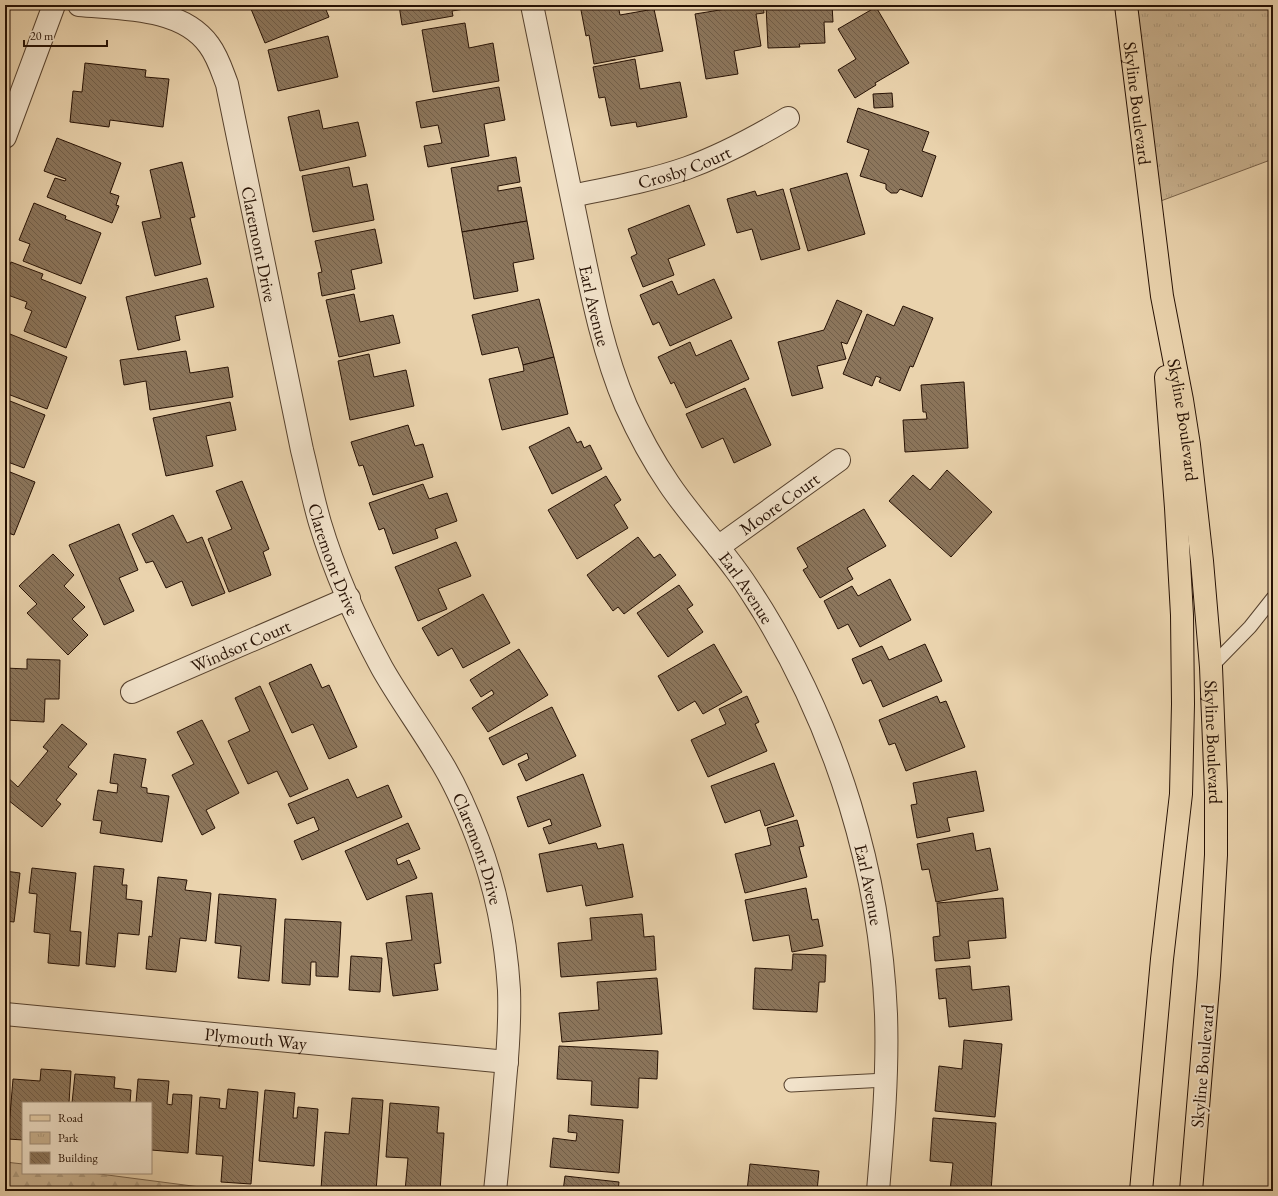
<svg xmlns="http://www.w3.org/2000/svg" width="1278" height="1196" font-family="'EB Garamond',serif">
  <defs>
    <pattern id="forest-firs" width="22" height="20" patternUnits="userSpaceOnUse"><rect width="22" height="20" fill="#c9b290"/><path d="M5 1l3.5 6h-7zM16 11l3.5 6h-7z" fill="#ac987b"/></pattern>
    <pattern id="park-tufts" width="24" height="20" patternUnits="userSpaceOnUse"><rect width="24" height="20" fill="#c9b290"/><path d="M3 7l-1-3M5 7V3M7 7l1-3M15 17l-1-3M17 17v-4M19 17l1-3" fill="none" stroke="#ac987b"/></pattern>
    <pattern id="building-back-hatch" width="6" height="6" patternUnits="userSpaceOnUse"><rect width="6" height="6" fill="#8c765c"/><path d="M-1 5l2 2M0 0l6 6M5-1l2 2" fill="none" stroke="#725f4a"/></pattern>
  </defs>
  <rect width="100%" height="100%" fill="#ead3ad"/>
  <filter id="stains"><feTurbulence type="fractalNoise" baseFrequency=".005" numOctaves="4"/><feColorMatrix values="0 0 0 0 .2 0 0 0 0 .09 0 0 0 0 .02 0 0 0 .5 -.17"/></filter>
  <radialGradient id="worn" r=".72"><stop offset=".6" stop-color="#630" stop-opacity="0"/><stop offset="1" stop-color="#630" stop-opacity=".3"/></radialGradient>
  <polygon fill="url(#forest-firs)" stroke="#78624a" points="5,1162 23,1164 23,1173 92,1173 231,1191 5,1191"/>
  <polygon fill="url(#park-tufts)" stroke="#78624a" points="1126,5 1273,5 1273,159 1150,205"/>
  <g fill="url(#building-back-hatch)" stroke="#261104">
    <polygon points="261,5 324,5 329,17 265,43 251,9"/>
    <polygon points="399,5 475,5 476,7 452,11 453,16 402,25"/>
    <polygon points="580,5 618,5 620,15 654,9 663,51 594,64 589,35 586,36"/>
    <polygon points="732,5 763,5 764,13 756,14 761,46 734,51 738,74 706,79 695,14 732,8"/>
    <polygon points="766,5 832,5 833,22 824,22 825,43 799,44 800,47 768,48"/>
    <polygon points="876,7 909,63 875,83 876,85 855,98 838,70 856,59 838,29"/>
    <polygon points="465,23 469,48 493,43 499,81 433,92 422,30"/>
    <polygon points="328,36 338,77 278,91 268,50"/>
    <polygon points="635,59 640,89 680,82 687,117 637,127 636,122 611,126 605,97 599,98 593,67"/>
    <polygon points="85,63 146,70 145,77 169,79 163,127 110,120 109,127 70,122 73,91 82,92"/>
    <polygon points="499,87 505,120 484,124 489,156 428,167 424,146 442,143 438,125 421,128 416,102"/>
    <polygon points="892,93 893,107 874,108 873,94"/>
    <polygon points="858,108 929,132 922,151 936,156 922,197 900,189 897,193 891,193 886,189 886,184 860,176 869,150 847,142"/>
    <polygon points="319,110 323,129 358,122 366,156 300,171 288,117"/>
    <polygon points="57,138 121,163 110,193 119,196 116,205 119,206 112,223 47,197 55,178 65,181 66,179 44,171"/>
    <polygon points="516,157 520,182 498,186 498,191 521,187 527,221 462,232 451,168"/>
    <polygon points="182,162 195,217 190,218 201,264 155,276 142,222 161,218 150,170"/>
    <polygon points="349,167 353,187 367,184 374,220 313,232 302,176"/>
    <polygon points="847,173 865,234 808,251 790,189"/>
    <polygon points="783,189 800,249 761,260 752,229 737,233 727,199 755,191 757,196"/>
    <polygon points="34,203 66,216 65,219 101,233 81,284 23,261 30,244 19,240"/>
    <polygon points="689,205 705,245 668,259 674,275 643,287 631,257 637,254 628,229"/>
    <polygon points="527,221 534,259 513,263 518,291 474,299 462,232"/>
    <polygon points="375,229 382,263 351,270 355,289 322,296 318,273 322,272 315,241"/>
    <polygon points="11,262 43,274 41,279 86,297 66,348 24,331 32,311 25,308 27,302 5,294 5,276"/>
    <polygon points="207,278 214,307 175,316 180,340 138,350 126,297"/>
    <polygon points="714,279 732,318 670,346 659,322 653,325 640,295 672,281 678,295"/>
    <polygon points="354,294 360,322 393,315 400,343 339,357 326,300"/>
    <polygon points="539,299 554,357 523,365 518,347 482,355 472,315"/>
    <polygon points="837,300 862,311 847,344 841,342 846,359 817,366 823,388 792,396 778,342 824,330"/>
    <polygon points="903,306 933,318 913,367 910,366 900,391 879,382 881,378 876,376 872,386 843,374 867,314 894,326"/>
    <polygon points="5,332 67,357 47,409 5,393 5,379 9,369 5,367"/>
    <polygon points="731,340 749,379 686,408 674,382 671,384 658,357 690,342 696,356"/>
    <polygon points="186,351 190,373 228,367 233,397 150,410 146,381 124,385 120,360"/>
    <polygon points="369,354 374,377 406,370 414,406 350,420 338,361"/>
    <polygon points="554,357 568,414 502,430 489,379 524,371 523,365"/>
    <polygon points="964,382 968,448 905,452 903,420 927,419 926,412 923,412 921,385"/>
    <polygon points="745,388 771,445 734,463 723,438 702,448 686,414"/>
    <polygon points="5,399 45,415 24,468 5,461"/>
    <polygon points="230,402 236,430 206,436 213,466 166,476 153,418"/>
    <polygon points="408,425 415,446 423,444 433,477 373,495 363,465 359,466 351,442"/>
    <polygon points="569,427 577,443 581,441 584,448 590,445 602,469 552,494 529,447"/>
    <polygon points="5,470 35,482 14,535 5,532"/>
    <polygon points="947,470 992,512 951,557 889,501 913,475 930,490"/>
    <polygon points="606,476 621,500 614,505 628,528 577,559 548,510"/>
    <polygon points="242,481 269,549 263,552 271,575 229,592 208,539 232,529 216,491"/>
    <polygon points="423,484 429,499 447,493 457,521 435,529 438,538 393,554 384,528 379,530 369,503"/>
    <polygon points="864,509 886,546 847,568 853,579 820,598 803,570 808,567 797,548"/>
    <polygon points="173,515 187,543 202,537 225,593 192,606 182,581 166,588 153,561 146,563 132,534"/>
    <polygon points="119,524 138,570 119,578 134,611 104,625 69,545"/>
    <polygon points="638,537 654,558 660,554 676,575 624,614 618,607 613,611 587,575"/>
    <polygon points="456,542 471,576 438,589 447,609 418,621 395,567"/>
    <polygon points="53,554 74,575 64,586 85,607 72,619 88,635 68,655 27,613 37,604 19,586"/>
    <polygon points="890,579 911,620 860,647 848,624 838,629 824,601 852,586 858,596"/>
    <polygon points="679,585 693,605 687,609 703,632 668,657 637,613"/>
    <polygon points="483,594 510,643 463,668 452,648 438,656 422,628"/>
    <polygon points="714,644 742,692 703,714 695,701 678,711 658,676"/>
    <polygon points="925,644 942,681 883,707 871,680 863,684 852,659 882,646 889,660"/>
    <polygon points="519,649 548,695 488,732 472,708 494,694 492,690 481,697 470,680"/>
    <polygon points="27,659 60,660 59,699 45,699 44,722 5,720 5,668 27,669"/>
    <polygon points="311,664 322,688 329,685 357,747 329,759 313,724 292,733 269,683"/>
    <polygon points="260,686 308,789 290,797 277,771 248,784 228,741 250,731 235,698"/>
    <polygon points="747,696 759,722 755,724 767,751 708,777 691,740 726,724 719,709"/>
    <polygon points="937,696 940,703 946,701 965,747 906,771 895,743 889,745 879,720"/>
    <polygon points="552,707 576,756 526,781 518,764 529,759 527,753 503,765 489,738"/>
    <polygon points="202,720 239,793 206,810 215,828 202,835 172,775 194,764 177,732"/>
    <polygon points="62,724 87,744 68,767 77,774 56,800 61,804 42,827 8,800 5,802 5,775 18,787 48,751 43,747"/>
    <polygon points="114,754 146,759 141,787 147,788 147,793 169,796 162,842 100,833 102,821 93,820 98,790 117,793 118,784 110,783"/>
    <polygon points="774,763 794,816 765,826 760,810 725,823 711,786"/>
    <polygon points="976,771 984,811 947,818 950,831 917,838 911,805 917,804 913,783"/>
    <polygon points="583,774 601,826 549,844 543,828 552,825 550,819 528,827 517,797"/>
    <polygon points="348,779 357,798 388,785 402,817 302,860 294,841 319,830 314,817 297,824 288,804"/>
    <polygon points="797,820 804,846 799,847 807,877 745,893 735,854 771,845 767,828"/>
    <polygon points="408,823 420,849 396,859 398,865 409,860 417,878 367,900 345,851"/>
    <polygon points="973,833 976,851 990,848 998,890 936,902 929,869 922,870 917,844"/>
    <polygon points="596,843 598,849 623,844 633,897 586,906 582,885 547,892 539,854"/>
    <polygon points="94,866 124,869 122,885 127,885 126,899 142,901 139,935 118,933 115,967 86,964"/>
    <polygon points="32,868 76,873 70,931 81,932 79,966 48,963 50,934 34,932 37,894 29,893"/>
    <polygon points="5,871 20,873 14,922 5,921"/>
    <polygon points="158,877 187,880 185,890 211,893 206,941 180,938 176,972 146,969 149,936 152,937"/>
    <polygon points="806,888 812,920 818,919 823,946 792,952 789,935 753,941 745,900"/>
    <polygon points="432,893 441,963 434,964 438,990 393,996 386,943 412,940 406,896"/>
    <polygon points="219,894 276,899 269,981 238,978 241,946 215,943"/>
    <polygon points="1003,898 1006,938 968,941 970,958 935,961 933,937 940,936 937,903"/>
    <polygon points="642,914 644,937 654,936 656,970 561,977 558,943 592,940 590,918"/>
    <polygon points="285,919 341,922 338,977 316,976 316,962 311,962 310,985 282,983"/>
    <polygon points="793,954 826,955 825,982 819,982 817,1012 753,1009 755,968 792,970"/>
    <polygon points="351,956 382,958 380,992 349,990"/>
    <polygon points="970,966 972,990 1009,986 1012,1020 949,1027 946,998 939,999 936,969"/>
    <polygon points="657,978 662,1034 562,1042 559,1013 599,1010 597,982"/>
    <polygon points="964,1040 1002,1044 995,1117 935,1111 939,1066 962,1069"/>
    <polygon points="559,1046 658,1051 657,1079 639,1078 638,1108 591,1105 592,1081 557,1079"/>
    <polygon points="41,1069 71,1071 69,1103 23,1103 23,1140 8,1139 13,1079 40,1081"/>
    <polygon points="75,1074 115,1077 114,1088 131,1090 130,1103 72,1103"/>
    <polygon points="138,1079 169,1081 167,1104 172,1105 173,1094 192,1095 188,1153 151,1150 151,1103 136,1103"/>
    <polygon points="228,1089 258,1092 251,1184 221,1182 223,1156 196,1154 200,1097 220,1099 219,1108 226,1109"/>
    <polygon points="265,1090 295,1093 293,1118 297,1118 298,1107 318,1109 314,1166 259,1161"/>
    <polygon points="352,1098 383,1100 376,1191 345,1191 321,1189 325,1132 349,1134"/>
    <polygon points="390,1103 439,1107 437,1133 444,1133 440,1191 405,1191 408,1158 386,1157"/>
    <polygon points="569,1115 623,1120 619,1173 550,1167 553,1138 576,1141 577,1133 568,1132"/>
    <polygon points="933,1118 996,1123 991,1191 950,1191 953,1163 930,1161"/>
    <polygon points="750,1164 819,1171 817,1191 747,1191"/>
    <polygon points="565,1176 619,1182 618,1191 563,1191"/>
  </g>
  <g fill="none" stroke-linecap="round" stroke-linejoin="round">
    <g stroke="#57422e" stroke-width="15">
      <g id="lane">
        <polyline points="1211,667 1250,627 1273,598"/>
        <polyline points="791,1085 886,1080"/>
      </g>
    </g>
    <g stroke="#57422e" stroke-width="24">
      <g id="street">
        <path id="s1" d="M79,5C122,9 182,7 209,45C218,57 222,71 227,84L302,450C308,474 313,499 320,523C335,573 357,622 382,668C399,698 419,725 437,755C454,781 467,811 478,840C496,888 506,939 509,990C510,1020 508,1051 505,1081C502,1118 499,1154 495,1191"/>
        <path id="s2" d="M532,5C547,78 562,150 577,223C590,285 601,347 626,406C638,433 652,459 669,484C689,514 714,540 735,569C745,582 754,597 763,611C837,732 880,872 886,1014C888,1073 883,1132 878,1191"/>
        <polyline points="5,137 54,5"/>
        <path id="s3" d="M572,196C610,188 650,181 687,168C723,155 756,137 788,118"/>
        <path id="s4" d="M718,547L839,460"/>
        <path id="s5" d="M132,692L349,598"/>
        <path id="s6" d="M5,1014L507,1062"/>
      </g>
    </g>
    <g stroke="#261104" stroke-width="24">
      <g id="primary">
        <path id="s7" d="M1126,5L1162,296L1182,400L1189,445L1202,561L1211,667L1216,793V855L1209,975L1191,1191"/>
        <polyline points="1141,1191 1162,959 1181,794 1183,704 1182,615 1176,508 1166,377"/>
      </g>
    </g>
    <use href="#lane" stroke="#f1e2ca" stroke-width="13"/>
    <use href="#street" stroke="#f1e2ca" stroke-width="22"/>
    <use href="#primary" stroke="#ead3ad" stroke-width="22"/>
  </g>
  <g text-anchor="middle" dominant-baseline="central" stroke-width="4" stroke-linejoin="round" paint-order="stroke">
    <g font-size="18" fill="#261104" stroke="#f1e2ca">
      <text stroke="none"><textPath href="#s7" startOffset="99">Skyline Boulevard</textPath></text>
      <text stroke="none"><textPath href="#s3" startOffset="116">Crosby Court</textPath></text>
      <text stroke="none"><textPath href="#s1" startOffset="347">Claremont Drive</textPath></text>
      <text stroke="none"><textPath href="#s2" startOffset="307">Earl Avenue</textPath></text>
      <text stroke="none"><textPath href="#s7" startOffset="419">Skyline Boulevard</textPath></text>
      <text stroke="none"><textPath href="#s4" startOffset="75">Moore Court</textPath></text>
      <text stroke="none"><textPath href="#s1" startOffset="671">Claremont Drive</textPath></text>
      <text stroke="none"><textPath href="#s2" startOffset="631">Earl Avenue</textPath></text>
      <text stroke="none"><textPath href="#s5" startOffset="118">Windsor Court</textPath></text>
      <text stroke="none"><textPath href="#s7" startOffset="743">Skyline Boulevard</textPath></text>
      <text stroke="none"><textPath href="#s1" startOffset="996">Claremont Drive</textPath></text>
      <text stroke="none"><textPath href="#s2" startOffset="955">Earl Avenue</textPath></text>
      <text stroke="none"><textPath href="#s6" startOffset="252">Plymouth Way</textPath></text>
      <text transform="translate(1202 1066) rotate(-85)">Skyline Boulevard</text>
    </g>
  </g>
  <rect width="1278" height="1196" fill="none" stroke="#ead3ad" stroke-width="20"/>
  <rect x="6" y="6" width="1266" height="1184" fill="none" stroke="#261104" stroke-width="2"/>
  <rect x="10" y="10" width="1258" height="1176" fill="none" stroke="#261104"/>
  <rect x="22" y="1102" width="130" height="72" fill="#f1e2ca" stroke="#a08e7b"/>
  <rect x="30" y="1115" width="20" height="6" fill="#ead3ad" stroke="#a08e7b"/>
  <text x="58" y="1122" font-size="12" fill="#261104">Road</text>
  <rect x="30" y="1132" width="20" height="12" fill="url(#park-tufts)" stroke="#a08e7b"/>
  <text x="58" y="1142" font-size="12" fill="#261104">Park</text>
  <rect x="30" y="1152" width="20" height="12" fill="url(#building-back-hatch)" stroke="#a08e7b"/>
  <text x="58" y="1162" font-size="12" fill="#261104">Building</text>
  <path d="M24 40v6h83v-6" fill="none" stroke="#261104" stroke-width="2"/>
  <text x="30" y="40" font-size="12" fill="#261104" stroke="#f1e2ca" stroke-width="3" paint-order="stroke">20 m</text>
  <rect width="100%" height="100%" filter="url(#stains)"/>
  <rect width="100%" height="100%" fill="url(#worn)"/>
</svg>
